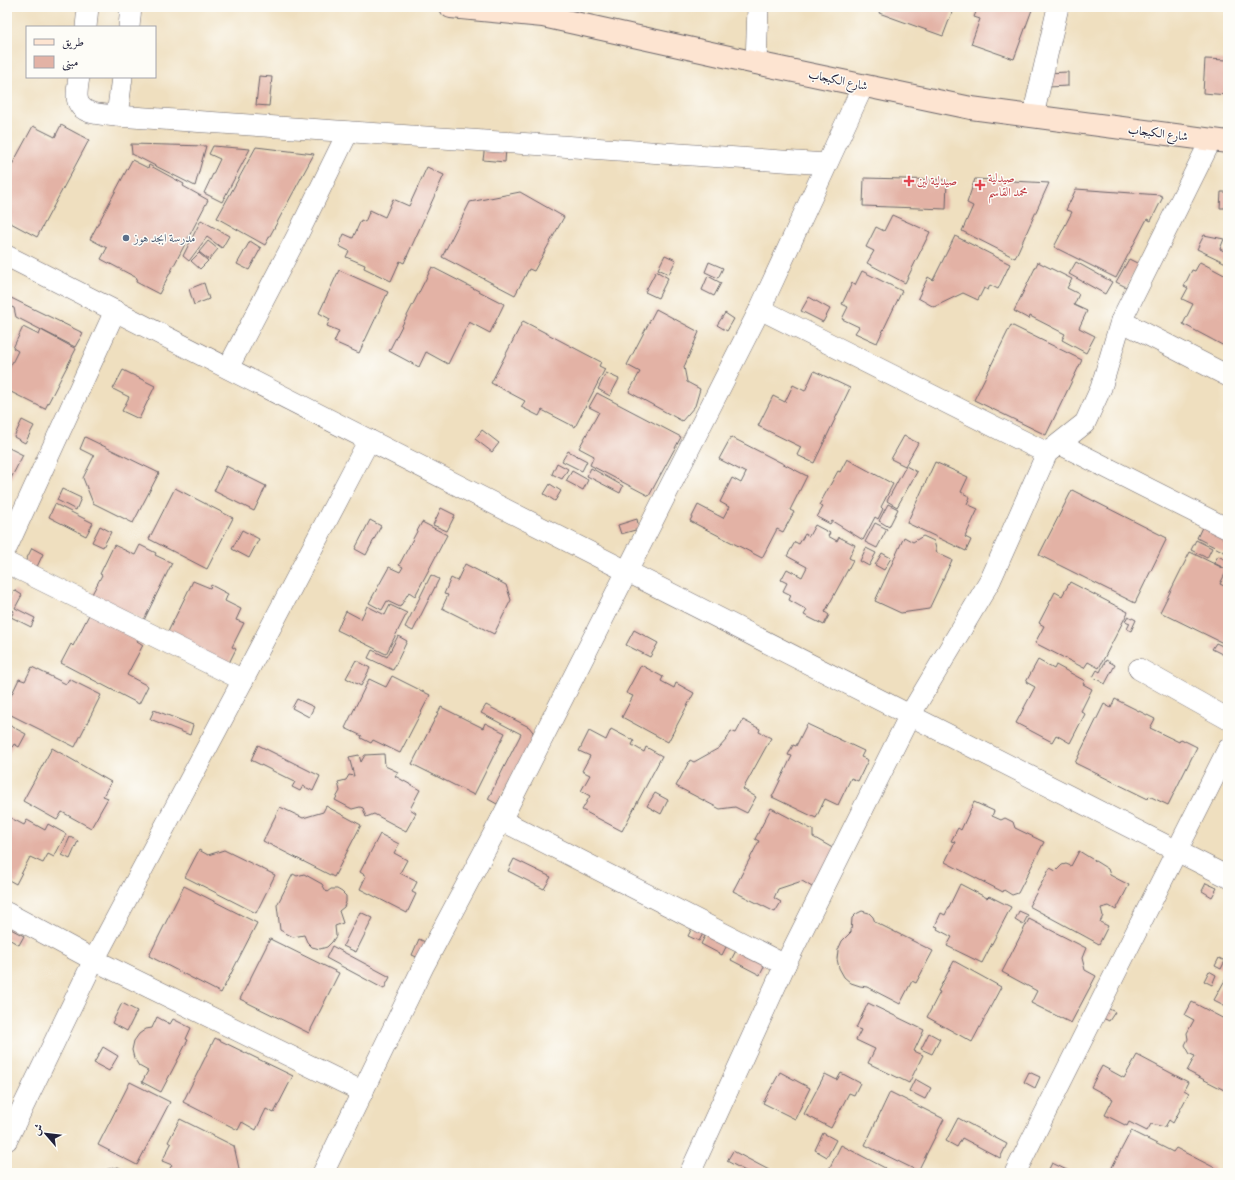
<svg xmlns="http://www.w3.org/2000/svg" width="1235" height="1180" font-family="Alegreya,Amiri,serif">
  <rect width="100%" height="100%" fill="#fdfcf7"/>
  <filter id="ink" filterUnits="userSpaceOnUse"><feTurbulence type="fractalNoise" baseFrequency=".025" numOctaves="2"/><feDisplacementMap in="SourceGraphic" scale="8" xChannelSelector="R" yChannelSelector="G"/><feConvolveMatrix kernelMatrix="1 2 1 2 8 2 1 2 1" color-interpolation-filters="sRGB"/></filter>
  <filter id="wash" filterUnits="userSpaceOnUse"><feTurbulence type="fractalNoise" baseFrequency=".012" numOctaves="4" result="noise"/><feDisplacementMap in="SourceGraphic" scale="16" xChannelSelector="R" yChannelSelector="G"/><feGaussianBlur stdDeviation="0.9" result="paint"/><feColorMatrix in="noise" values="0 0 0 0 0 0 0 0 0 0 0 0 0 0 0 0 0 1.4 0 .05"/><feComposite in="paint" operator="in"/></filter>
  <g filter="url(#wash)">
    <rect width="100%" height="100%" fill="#efdfbf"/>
    <g id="blocks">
      <g fill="#e3b2a5">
        <polygon points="881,7 954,7 943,36 879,13"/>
        <polygon points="978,7 1033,7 1014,59 971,44 980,19 974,17"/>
        <polygon points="1205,59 1228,60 1228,95 1203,93"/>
        <polygon points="1068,72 1068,86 1048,87 1047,73"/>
        <polygon points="259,76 272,77 269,106 256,105"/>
        <polygon points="61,125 89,140 37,237 7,221 7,174 33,126 55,137"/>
        <polygon points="131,144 206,146 195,186 132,154"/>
        <polygon points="485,145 506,148 505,162 483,160"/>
        <polygon points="213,146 250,149 222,202 204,193 220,159 209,154"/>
        <polygon points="256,147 314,154 265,245 217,218"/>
        <polygon points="132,160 148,168 149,165 184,184 183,186 208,200 159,294 136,282 137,278 101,259 107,248 90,239"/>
        <polygon points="427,167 444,175 404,263 400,261 391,281 364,268 365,265 346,257 349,251 339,246 344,234 353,238 361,220 365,222 370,210 385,217 393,199 409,206"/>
        <polygon points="864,178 947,180 946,209 863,206"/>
        <polygon points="975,179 1049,183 1015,258 962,231 973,206 967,203"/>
        <polygon points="1076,189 1160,195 1163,197 1151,221 1147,219 1116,278 1054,247 1072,212 1066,210"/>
        <polygon points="520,192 564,217 534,271 529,269 515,295 442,257 470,202"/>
        <polygon points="1221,192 1228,192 1228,208 1220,208"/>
        <polygon points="892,215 930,232 905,283 867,263 874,251 866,247 876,227 884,231"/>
        <polygon points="201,220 229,236 222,248 207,237 189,261 183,256"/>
        <polygon points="1204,235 1224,239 1220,249 1228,253 1228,264 1197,249"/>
        <polygon points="955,236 1010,264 998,289 990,285 988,290 984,288 978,300 963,293 934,307 918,298 928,277 933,280"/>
        <polygon points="208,241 218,249 209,260 199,252"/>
        <polygon points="250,241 261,248 249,270 237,264"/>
        <polygon points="199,253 208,261 200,269 191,261"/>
        <polygon points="665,255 676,260 669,274 658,269"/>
        <polygon points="1129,259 1139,264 1126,287 1116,282"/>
        <polygon points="709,262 723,268 718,278 705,272"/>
        <polygon points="1038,262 1072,279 1067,288 1079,294 1074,305 1087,311 1079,328 1095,336 1086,353 1062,340 1065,334 1030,316 1029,319 1014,311"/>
        <polygon points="1076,262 1112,282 1105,294 1069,274"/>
        <polygon points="1200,262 1228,277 1228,344 1226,347 1183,324 1193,304 1182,299 1188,288 1184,286 1192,270 1195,271"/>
        <polygon points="432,267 504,304 490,333 469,322 448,364 426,352 419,367 389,351"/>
        <polygon points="339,270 388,292 359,353 334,342 339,331 327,326 330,319 319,313"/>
        <polygon points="656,271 668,278 658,298 645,292"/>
        <polygon points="862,271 902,291 877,343 855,333 859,327 842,319 848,307 842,304 852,283 855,285"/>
        <polygon points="708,276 721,283 714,296 702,290"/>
        <polygon points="204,283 209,299 194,305 189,289"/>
        <polygon points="7,296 83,333 75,347 16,317 14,308 7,305"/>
        <polygon points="809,297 830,309 823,322 801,311"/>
        <polygon points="656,309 699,332 684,367 687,382 700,389 695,406 682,421 629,392 640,372 627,365"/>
        <polygon points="725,313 734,319 727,331 717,325"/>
        <polygon points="523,321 601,362 599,366 605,369 575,427 542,410 539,416 521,407 525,401 491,383"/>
        <polygon points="1011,325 1082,360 1046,435 974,400"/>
        <polygon points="23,327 39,335 41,330 76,349 45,409 7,390 7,373 18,351 13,348"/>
        <polygon points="123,370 155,386 139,419 122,411 129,397 113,389"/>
        <polygon points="814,371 850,388 814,463 797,455 801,447 758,426 773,396 785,402 793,385 805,391"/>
        <polygon points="606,373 619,379 610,396 598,389"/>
        <polygon points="597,393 681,437 649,496 590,465 594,456 579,448 599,412 589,407"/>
        <polygon points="22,420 34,426 25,443 14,437"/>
        <polygon points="482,430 499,443 492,452 475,439"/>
        <polygon points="904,436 918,443 905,466 891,459"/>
        <polygon points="85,437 159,473 133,523 93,503 83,478 94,456 80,449"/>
        <polygon points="731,437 807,476 790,510 794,512 783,532 777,529 762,558 690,521 698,505 723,518 729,507 720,502 732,478 741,483 746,473 719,459"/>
        <polygon points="7,447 23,455 7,486"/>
        <polygon points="568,451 587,461 582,471 562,461"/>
        <polygon points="847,459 893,484 881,507 883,509 878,519 875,517 863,540 832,521 830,524 817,517 823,507 819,505 838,471 840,472"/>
        <polygon points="935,462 968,477 961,492 970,497 967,504 978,509 965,537 971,540 966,551 907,523"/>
        <polygon points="557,463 568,469 562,479 552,474"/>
        <polygon points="226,466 266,486 254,511 214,491"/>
        <polygon points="906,466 917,472 897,507 887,501"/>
        <polygon points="591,468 623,486 620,493 587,476"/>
        <polygon points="572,471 588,480 583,490 566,481"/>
        <polygon points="550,484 561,491 555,501 544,494"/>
        <polygon points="175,488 233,518 207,569 149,539"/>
        <polygon points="62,489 81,498 76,510 57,500"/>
        <polygon points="1072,490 1167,538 1135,603 1039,555"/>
        <polygon points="55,504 93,523 86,536 49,517"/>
        <polygon points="888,504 898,509 889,527 879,521"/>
        <polygon points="441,508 455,515 447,531 433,525"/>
        <polygon points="637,519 639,529 621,534 618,525"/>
        <polygon points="370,520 381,526 366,555 355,549"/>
        <polygon points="422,522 447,535 415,596 409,592 400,607 387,601 382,610 369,603 389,567 400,572 403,567 399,565"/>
        <polygon points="875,523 887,529 877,548 865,542"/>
        <polygon points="815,525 830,533 828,536 837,541 839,537 855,545 849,558 853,560 825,612 829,615 824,625 804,615 807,610 789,600 791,595 783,591 787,583 781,580 787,569 802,577 807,567 787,556 795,542 799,544 805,534 809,536"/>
        <polygon points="1203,525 1228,537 1228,554 1197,538"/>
        <polygon points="100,526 111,532 103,547 92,542"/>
        <polygon points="242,530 259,539 249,558 232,549"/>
        <polygon points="923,536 934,541 937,553 952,560 929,609 901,613 875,601 904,537 913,542"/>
        <polygon points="1196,540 1212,548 1207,558 1191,550"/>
        <polygon points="114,545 135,555 140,545 156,553 155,555 172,563 144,620 91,596 102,575 100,574"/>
        <polygon points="32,548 43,554 36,569 24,564"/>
        <polygon points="866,548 876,553 869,566 860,561"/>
        <polygon points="1190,552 1227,570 1220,584 1228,588 1228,641 1225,644 1160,612"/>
        <polygon points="882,553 891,558 884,570 875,565"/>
        <polygon points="1218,556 1228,561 1228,570 1214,563"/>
        <polygon points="465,564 506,585 511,600 494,634 442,608 448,595 444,594 451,578 457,581"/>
        <polygon points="431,575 439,579 413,631 405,627"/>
        <polygon points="193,581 210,588 211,585 228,594 225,601 241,609 236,620 244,623 232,647 236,649 227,667 166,636"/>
        <polygon points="1070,582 1128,612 1099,668 1088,662 1084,668 1035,643 1044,626 1039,623 1055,592 1062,596"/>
        <polygon points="14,590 22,595 15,608 35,618 31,627 11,617 14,611 7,608 7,605"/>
        <polygon points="390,605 407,613 386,654 337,630 346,611 361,619 367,606 385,615"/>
        <polygon points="92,609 141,635 137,641 143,645 127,675 148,686 139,704 61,663 71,644 73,646"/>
        <polygon points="1128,616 1136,620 1131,631 1127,629 1130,623 1125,621"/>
        <polygon points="634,630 658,643 650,657 626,645"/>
        <polygon points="398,636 407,641 393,670 368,658 372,650 387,657"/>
        <polygon points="1216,643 1227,648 1228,645 1228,657 1212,649"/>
        <polygon points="356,660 370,668 361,686 346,678"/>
        <polygon points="1038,660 1054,669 1056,665 1085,681 1083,684 1092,689 1081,711 1085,714 1070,743 1056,735 1052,742 1016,723 1035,687 1026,682"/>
        <polygon points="1106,660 1115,665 1105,684 1093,677 1097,670 1100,672"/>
        <polygon points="641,665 663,677 661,681 674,688 676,683 694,693 668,742 622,717 633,696 626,693"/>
        <polygon points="32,667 66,684 69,679 101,695 75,747 7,713 7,707 9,702 8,702 19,679 25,681"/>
        <polygon points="392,676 430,695 400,753 373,740 371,743 361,738 362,736 345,728 369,679 386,687"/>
        <polygon points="297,699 314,707 309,717 292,708"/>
        <polygon points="1115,699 1155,719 1150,728 1179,742 1181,739 1197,747 1168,805 1149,796 1148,799 1075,763 1104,704 1111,708"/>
        <polygon points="486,705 529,727 533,732 533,737 497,804 488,799 521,734 481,713"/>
        <polygon points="441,707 483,728 485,723 505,733 474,795 412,764"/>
        <polygon points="154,710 193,725 190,735 150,719"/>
        <polygon points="743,720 760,729 759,732 771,738 743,789 756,797 747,813 735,807 720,809 676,786 690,760 694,762 719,748 727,739 731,731 736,733"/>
        <polygon points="7,724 26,734 19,747 14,744 7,757"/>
        <polygon points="807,724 864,751 861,757 868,760 858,781 851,778 838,805 825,799 816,818 772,797 792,756 788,755 793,745 796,746"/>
        <polygon points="611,729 634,741 632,745 644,752 646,747 662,756 622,831 582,810 590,796 581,791 590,775 582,771 590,756 579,751 589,731 606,740"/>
        <polygon points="258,745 320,776 313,791 303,786 300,791 292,787 295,782 251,760"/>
        <polygon points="52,748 111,782 103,796 108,798 91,828 62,812 57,820 23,801"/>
        <polygon points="384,754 385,766 398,772 395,776 420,790 410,809 416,813 406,831 374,814 366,817 363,808 360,807 352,809 335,800 340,791 338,782 346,780 349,775 354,776 349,757 359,755 361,762 365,755"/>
        <polygon points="655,793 668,800 661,814 647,806"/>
        <polygon points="974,802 994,811 992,816 1001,820 1005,818 1013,822 1015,828 1044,842 1018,893 1012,895 1004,890 1003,892 945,862 955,842 951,841 958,828 961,830"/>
        <polygon points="326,806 361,825 334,877 263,841 280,807 303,818 323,812"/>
        <polygon points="771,808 813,830 813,837 838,851 817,890 802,881 778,889 774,898 781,902 775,912 733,891 759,841 755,839"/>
        <polygon points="7,816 24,825 27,820 45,830 48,824 66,834 54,857 48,854 43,863 30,857 16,884 7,879"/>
        <polygon points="380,834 399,844 394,853 407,860 400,873 417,882 412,892 416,894 407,913 360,889 366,876 360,872"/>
        <polygon points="70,837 78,841 70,859 62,855"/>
        <polygon points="199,850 208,855 224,850 275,875 256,913 185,877"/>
        <polygon points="1079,851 1108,869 1110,875 1129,885 1116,910 1109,906 1101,908 1103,916 1100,922 1108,926 1099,944 1029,906 1050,868 1056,871 1062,865 1066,864 1071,866"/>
        <polygon points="514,859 551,877 544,889 508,871"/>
        <polygon points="293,874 297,876 304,874 322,884 326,891 327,892 331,889 337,889 342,892 346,896 346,902 344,907 339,911 343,923 335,926 336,936 332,942 327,947 320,949 312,947 307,942 304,935 293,937 280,930 277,905"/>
        <polygon points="1206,883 1217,888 1212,897 1202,891"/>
        <polygon points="960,884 987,898 989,896 1011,907 982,963 947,946 952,937 937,929 938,927 935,926 941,913 945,915"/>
        <polygon points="184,886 257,923 221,993 149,956"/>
        <polygon points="862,911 869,913 873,917 875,922 933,951 916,983 912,981 900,1004 867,987 860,986 851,983 844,977 839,968 837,959 838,950 842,941 851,932 852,918 856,914"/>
        <polygon points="1019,911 1028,915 1023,925 1015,920"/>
        <polygon points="360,912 373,918 356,952 343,946"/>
        <polygon points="1029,919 1086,948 1082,958 1085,970 1096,976 1071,1023 1031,1003 1037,991 1002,972"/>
        <polygon points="694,924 705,930 699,941 688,936"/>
        <polygon points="7,927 24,936 19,945 7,938"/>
        <polygon points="707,932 728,943 722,955 701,944"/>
        <polygon points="270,939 339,973 309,1033 240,999"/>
        <polygon points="419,939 429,944 421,959 412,955"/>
        <polygon points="739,945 768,959 760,975 731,960"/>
        <polygon points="332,946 390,977 384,989 326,958"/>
        <polygon points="1219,958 1225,961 1221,969 1215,966"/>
        <polygon points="954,961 1001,987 972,1042 927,1017 940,992 938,991"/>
        <polygon points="1209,971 1216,975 1212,985 1204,981"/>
        <polygon points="1225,980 1228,982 1228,1007 1214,1000"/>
        <polygon points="1192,1002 1228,1021 1228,1092 1187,1071 1195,1056 1190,1054 1185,1045 1188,1039 1187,1033 1194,1020 1185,1015"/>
        <polygon points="122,1003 137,1011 127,1031 112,1023"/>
        <polygon points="868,1003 924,1030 914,1051 923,1055 909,1083 868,1063 875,1049 856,1040 861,1030 856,1028"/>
        <polygon points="1105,1007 1115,1012 1109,1021 1101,1017"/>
        <polygon points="157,1017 170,1024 173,1019 191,1028 186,1039 188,1040 161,1092 142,1082 148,1071 139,1066 134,1058 132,1050 134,1041 139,1034 146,1029 152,1028"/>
        <polygon points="929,1033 940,1039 932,1054 921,1049"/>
        <polygon points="215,1038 293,1076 274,1113 266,1109 256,1130 242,1122 238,1130 183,1102"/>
        <polygon points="103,1047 118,1056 109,1071 94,1063"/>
        <polygon points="1137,1055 1188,1082 1184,1090 1189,1093 1173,1123 1169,1120 1165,1127 1151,1124 1147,1131 1129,1122 1127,1126 1105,1115 1113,1099 1091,1087 1102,1066 1124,1078"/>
        <polygon points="780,1072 810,1088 795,1119 763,1103"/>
        <polygon points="1029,1072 1040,1077 1035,1088 1024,1082"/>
        <polygon points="841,1073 860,1083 854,1095 849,1093 831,1128 804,1114 825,1074 837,1080"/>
        <polygon points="915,1079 931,1088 925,1099 909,1091"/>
        <polygon points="130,1082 170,1102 137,1165 98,1145"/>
        <polygon points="890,1092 944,1119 918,1171 865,1145"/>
        <polygon points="958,1118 1007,1144 1000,1158 962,1138 957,1147 946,1141"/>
        <polygon points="180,1119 234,1146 240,1173 167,1173 172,1165 162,1161 171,1144 168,1142"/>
        <polygon points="1131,1131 1173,1152 1176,1148 1215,1168 1212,1173 1109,1173"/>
        <polygon points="823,1133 836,1140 827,1157 815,1150"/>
        <polygon points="841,1145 885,1168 882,1173 827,1173"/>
        <polygon points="733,1151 769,1170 767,1173 749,1173 727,1161"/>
        <polygon points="1052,1163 1071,1172 1070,1173 1047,1173"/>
        <polygon points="118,1167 130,1173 95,1173 95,1172"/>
      </g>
    </g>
  </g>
  <g filter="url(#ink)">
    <use href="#blocks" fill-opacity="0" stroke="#6a6469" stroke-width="1"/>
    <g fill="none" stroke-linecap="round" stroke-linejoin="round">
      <g stroke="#6a6469" stroke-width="22">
        <g id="minor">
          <polyline points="86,27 88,7"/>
          <polyline points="129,27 131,7"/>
          <polyline points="756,63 758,7"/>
          <path d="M79,77C78,83 77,90 77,96C78,116 102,114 117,116L826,164"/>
          <polyline points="117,116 122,77"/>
          <polyline points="1033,116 1058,7"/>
          <polyline points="7,256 1228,877"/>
          <polyline points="760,309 1047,453"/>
          <polyline points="1121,321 1228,376"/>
          <polyline points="228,368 297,236 348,132"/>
          <polyline points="1060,444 1228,529"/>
          <polyline points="7,547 115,311"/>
          <polyline points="7,563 243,680"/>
          <polyline points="1139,669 1228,719"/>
          <polyline points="501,820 785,965"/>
          <polyline points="7,913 94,960 363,1092"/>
          <polyline points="7,1140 94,960 243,680 369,440"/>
          <polyline points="323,1173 424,965 501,820 760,309 863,86"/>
          <polyline points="690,1173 785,965 910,715 990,581 1047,453 1085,423 1101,388 1121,321 1211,140"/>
          <polyline points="1015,1173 1228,749"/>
        </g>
      </g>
      <g stroke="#6a6469" stroke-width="24">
        <polyline id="secondary" points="451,7 543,16 756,63 971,108 1228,142"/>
      </g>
      <use href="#minor" stroke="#fff" stroke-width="21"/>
      <use href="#secondary" stroke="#fde4d1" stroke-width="22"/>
    </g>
  </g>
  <g fill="#e0444e" stroke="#fdfcf7" stroke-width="1.5">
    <path d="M907 175h4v4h4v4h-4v4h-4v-4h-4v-4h4z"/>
    <path d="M978 179h4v4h4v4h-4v4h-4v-4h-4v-4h4z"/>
  </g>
  <circle fill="#5c6f8a" stroke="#fdfcf7" stroke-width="1.5" cx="126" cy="238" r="4"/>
  <g text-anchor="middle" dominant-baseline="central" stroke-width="3" stroke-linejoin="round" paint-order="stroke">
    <g font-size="12" fill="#22223b" stroke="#fdfcf7">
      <text transform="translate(838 80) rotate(12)">شارع الكبجاب</text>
      <text transform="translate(1158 133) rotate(7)">شارع الكبجاب</text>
    </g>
    <g font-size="12" fill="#be3a42" stroke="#fdfcf7" text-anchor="start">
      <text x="988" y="178">صيدلية<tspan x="988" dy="14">محمد القاسم</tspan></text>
      <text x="917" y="181">صيدلية لين</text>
    </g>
    <g font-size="12" fill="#4e5e75" stroke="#fdfcf7" text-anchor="start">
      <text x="134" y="238">مدرسة ابجد هوز</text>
    </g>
  </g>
  <rect width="1235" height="1180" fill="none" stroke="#fdfcf7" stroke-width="24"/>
  <rect x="26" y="26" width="130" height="52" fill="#fdfcf7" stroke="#a5a5ac"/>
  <rect x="34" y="39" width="20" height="6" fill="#fde4d1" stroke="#a5a5ac"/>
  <text x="62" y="46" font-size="12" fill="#22223b">طريق</text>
  <rect x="34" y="56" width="20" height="12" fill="#e3b2a5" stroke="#a5a5ac"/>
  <text x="62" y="66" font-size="12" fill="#22223b">مبنى</text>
  <g transform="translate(46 1134) rotate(298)" stroke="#fdfcf7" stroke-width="3" paint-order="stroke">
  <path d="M0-3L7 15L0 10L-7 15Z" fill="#22223b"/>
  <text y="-6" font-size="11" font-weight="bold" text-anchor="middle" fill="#22223b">ش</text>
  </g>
</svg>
